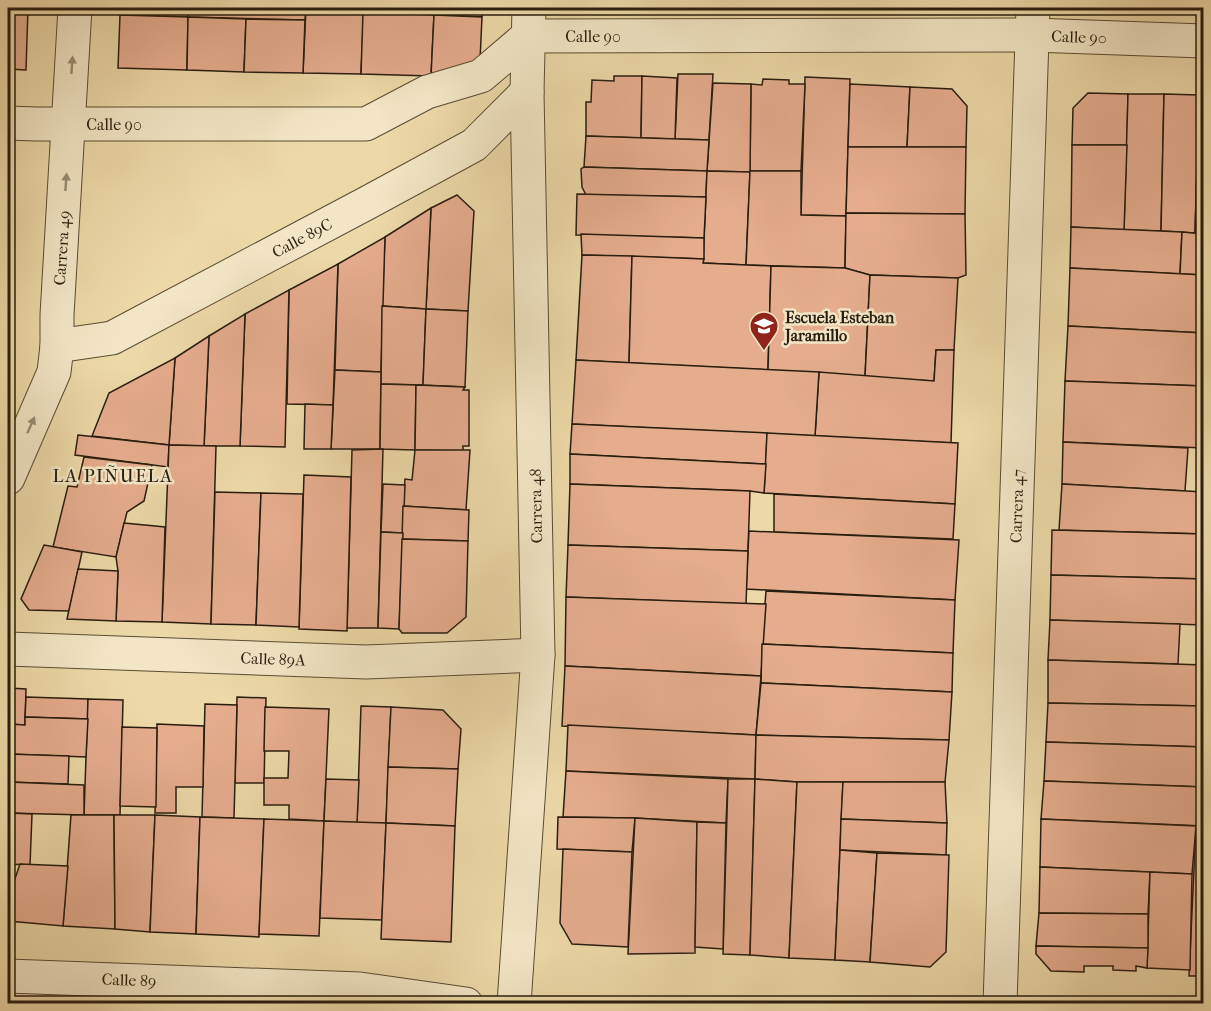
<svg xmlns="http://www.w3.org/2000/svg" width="1211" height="1011" font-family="'IM FELL French Canon',serif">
  <rect width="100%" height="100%" fill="#edd8a7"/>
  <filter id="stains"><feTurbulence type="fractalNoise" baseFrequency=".00333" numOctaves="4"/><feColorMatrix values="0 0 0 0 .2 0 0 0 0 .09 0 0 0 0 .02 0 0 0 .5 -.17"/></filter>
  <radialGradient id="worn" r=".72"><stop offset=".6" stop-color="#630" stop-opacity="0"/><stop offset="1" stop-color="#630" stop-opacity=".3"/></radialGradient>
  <g fill="#e5ac8e" stroke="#291d0f" stroke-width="1.5">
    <polygon points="8,8 28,8 26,70 8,69"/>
    <polygon points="120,8 189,8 188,17 120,15"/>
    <polygon points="189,8 306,8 305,20 188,17"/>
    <polygon points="306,8 364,8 361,74 303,73"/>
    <polygon points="364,8 482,8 482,17 363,12"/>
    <polygon points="363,12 434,15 431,76 361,74"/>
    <polygon points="120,15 188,17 187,70 118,68"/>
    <polygon points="434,15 482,17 480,60 431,76"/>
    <polygon points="188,17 246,19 244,72 187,70"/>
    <polygon points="246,19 305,20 303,73 244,72"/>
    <polygon points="678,74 713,74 709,140 675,139"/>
    <polygon points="614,76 642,76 641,138 586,136 586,102 591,102 592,80 614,81"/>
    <polygon points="642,76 677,78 675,139 641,138"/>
    <polygon points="805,77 850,79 846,216 801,215"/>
    <polygon points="763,79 789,80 789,84 805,84 801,171 750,171 751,84 762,85"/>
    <polygon points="713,83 751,84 750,172 707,171"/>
    <polygon points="850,84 910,87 907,147 848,147"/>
    <polygon points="910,87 952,89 967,106 966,147 907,147"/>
    <polygon points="1088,93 1128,94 1127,145 1072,145 1073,108"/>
    <polygon points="1128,94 1164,94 1161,231 1124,230"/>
    <polygon points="1164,94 1199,95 1195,233 1161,231"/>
    <polygon points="1199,95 1204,95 1204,234 1195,233"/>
    <polygon points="586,136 709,140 707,171 584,167"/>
    <polygon points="1072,145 1127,145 1124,230 1071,227"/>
    <polygon points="848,147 966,147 965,214 846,213"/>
    <polygon points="584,167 707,171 706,197 586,195 582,187 581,169"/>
    <polygon points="707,171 750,172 746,265 703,263"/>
    <polygon points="750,171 801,171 801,215 846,216 845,268 746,265"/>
    <polygon points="577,194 706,197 704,238 576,235"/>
    <polygon points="457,195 474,211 468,311 426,309 431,208"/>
    <polygon points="431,208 426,309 382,306 385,237"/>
    <polygon points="846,213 965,214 966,275 958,278 870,275 845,268"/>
    <polygon points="8,226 13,226 11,275 8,274"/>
    <polygon points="1071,227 1182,232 1180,274 1070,268"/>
    <polygon points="1182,232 1204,234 1204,275 1180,274"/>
    <polygon points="581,234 704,238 704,259 582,255"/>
    <polygon points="385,237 381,372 335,370 338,264"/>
    <polygon points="582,255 632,256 629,363 576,360"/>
    <polygon points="632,256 704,259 703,263 771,266 768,370 629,363"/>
    <polygon points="338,264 333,405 287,404 289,290"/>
    <polygon points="771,266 845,268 870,275 865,377 768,370"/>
    <polygon points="1070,268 1204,275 1204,333 1068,326"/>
    <polygon points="870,275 958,278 954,350 936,350 934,381 865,377"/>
    <polygon points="289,290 285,447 240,446 245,314"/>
    <polygon points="382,306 426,309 423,385 381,384"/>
    <polygon points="426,309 468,311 465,387 423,385"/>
    <polygon points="245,314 240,446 204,446 209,336"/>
    <polygon points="1068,326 1204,333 1204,386 1065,381"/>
    <polygon points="209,336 204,446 169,445 175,358"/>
    <polygon points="936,350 954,350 951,443 815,436 819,372 934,381"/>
    <polygon points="175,358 169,445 92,436 109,393"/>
    <polygon points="576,360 819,372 815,436 572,424"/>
    <polygon points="335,370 381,372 380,449 331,449"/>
    <polygon points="1065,381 1204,386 1204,448 1063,442"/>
    <polygon points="381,384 416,385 415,450 380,449"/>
    <polygon points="416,385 465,387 463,390 469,390 469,446 463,446 463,451 415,450"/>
    <polygon points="305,404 333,405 331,449 304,449"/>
    <polygon points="572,424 767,433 766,464 570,454"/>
    <polygon points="767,433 958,443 955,504 764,493"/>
    <polygon points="78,435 169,445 168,467 75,455"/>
    <polygon points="1063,442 1188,448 1185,491 1062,484"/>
    <polygon points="169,445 216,446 211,624 162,622"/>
    <polygon points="383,449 378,628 347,628 352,450"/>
    <polygon points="415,450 470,450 466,510 403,506 405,479 412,480"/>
    <polygon points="570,454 766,464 764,493 750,491 570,484"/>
    <polygon points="84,457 152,465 144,501 127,512 116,557 53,547 68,486 77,487"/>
    <polygon points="304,475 351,477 347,631 299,629"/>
    <polygon points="383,484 405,485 403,533 381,532"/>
    <polygon points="570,484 750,491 748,551 568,545"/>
    <polygon points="1062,484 1204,492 1204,534 1059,530"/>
    <polygon points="215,492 261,493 256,625 211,624"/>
    <polygon points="261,493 303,494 299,627 256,625"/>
    <polygon points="774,494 955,504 953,539 774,532"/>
    <polygon points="403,506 469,510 468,541 402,539"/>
    <polygon points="124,523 165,527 162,622 116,621 118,571 116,557"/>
    <polygon points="1052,530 1204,534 1204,579 1051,575"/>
    <polygon points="749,531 959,540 955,600 746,589"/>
    <polygon points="381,532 403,533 399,629 378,628"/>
    <polygon points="402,539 468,541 466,617 447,633 402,633 399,629"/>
    <polygon points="44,545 82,552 69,611 29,610 21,599"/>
    <polygon points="568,545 748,551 746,604 566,597"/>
    <polygon points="78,569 118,571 116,621 67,619"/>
    <polygon points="1051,575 1204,579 1204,625 1050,620"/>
    <polygon points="766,591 955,600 953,653 762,644"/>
    <polygon points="566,597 766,604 761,676 565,666"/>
    <polygon points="1050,620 1180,624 1178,664 1048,660"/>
    <polygon points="762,644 953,653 952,692 761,683"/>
    <polygon points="1048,660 1204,665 1204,706 1048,703"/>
    <polygon points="565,666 761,676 756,735 562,726"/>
    <polygon points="761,683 952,692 949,740 756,735"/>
    <polygon points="8,688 26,689 25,725 8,724"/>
    <polygon points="26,697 88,699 88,719 25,717"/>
    <polygon points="237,697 266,698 264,783 235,783"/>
    <polygon points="88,699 123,700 120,815 84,815"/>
    <polygon points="1048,703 1204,706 1204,747 1046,742"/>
    <polygon points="205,704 237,705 234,818 202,817"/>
    <polygon points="361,706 391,707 386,823 357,823"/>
    <polygon points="265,707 329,709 324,821 289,819 289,805 264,805 264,778 288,778 289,751 264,751"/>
    <polygon points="391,707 443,710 461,729 458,769 388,767"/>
    <polygon points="25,717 88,719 86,757 8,754 8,724 25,725"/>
    <polygon points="157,724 204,726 203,787 176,787 176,813 155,813"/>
    <polygon points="568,725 756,735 755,779 566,771"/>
    <polygon points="122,727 157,728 156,807 120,806"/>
    <polygon points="756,735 949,740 945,782 797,782 755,779"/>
    <polygon points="1046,742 1204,747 1204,787 1044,781"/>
    <polygon points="8,754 69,756 68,784 8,782"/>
    <polygon points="388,767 458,769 455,826 386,823"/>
    <polygon points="566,771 728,779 726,823 635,818 563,817"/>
    <polygon points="326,779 359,780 357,823 324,821"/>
    <polygon points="728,779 755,779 750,955 723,954"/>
    <polygon points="755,779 797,782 789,958 750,955"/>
    <polygon points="1044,781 1204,787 1204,826 1041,819"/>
    <polygon points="8,782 84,785 84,815 8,813"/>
    <polygon points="797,782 843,782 835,960 789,958"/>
    <polygon points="843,782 945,782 947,823 841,819"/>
    <polygon points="8,813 32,814 30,865 8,864"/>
    <polygon points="71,815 114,815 115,929 63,926"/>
    <polygon points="114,815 155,815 150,932 115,929"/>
    <polygon points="155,815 200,817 196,934 150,932"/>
    <polygon points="200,817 264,819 259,937 196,934"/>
    <polygon points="558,817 635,818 632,852 557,849"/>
    <polygon points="635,818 697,822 695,953 628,954"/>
    <polygon points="264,819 324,821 319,936 259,934"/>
    <polygon points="841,819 947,823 946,855 840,850"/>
    <polygon points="1041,819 1196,826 1192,874 1040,867"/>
    <polygon points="324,821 386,823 382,920 320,918"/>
    <polygon points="697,822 726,823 723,949 695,947"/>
    <polygon points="386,823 455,826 451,942 381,939"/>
    <polygon points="1196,826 1204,826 1204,976 1189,976"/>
    <polygon points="563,849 632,852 628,947 572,944 560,923"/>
    <polygon points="840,850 877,853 870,962 835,960"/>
    <polygon points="877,853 949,855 946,952 930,967 870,962"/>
    <polygon points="20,864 68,866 63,926 8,921 8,899"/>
    <polygon points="1040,867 1150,872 1148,914 1039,913"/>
    <polygon points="1150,872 1192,874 1190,970 1147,968"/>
    <polygon points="1039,913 1148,914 1148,948 1036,946"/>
    <polygon points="1036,946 1148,948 1147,968 1136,966 1136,971 1113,970 1113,966 1084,966 1084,972 1051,971 1036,954"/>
  </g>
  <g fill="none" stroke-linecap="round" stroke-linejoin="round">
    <g stroke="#5a4c35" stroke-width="35">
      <g id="minor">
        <polyline points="8,123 36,124 366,124 427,92 481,76 528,36 1032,35 1204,41"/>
        <polyline points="57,346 112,338 367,203 474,145 527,92"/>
        <polyline points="8,478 54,372 57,346 57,315 75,8"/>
        <polyline points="8,649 366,662 538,655"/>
        <polyline points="8,976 360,989 466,1004"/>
        <polyline points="514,1004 538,655 527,92 529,8"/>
        <polyline points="1000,1004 1033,8"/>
      </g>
    </g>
    <use href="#minor" stroke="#f3e6c6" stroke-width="33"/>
  </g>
  <defs><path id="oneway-solid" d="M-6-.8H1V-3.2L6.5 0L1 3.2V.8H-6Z" transform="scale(1.5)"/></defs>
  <g fill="#988c74">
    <use href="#oneway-solid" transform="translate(72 65) rotate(-86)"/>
    <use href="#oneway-solid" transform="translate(66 182) rotate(-86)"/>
    <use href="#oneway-solid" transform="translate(31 425) rotate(-66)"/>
  </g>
  <defs>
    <g id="school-pin" transform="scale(1.5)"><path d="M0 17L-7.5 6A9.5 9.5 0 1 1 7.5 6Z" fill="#8f2418" stroke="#f3e6c6"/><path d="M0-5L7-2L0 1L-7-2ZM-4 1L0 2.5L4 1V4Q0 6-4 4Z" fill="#fff"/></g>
  </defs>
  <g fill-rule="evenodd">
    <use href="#school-pin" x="764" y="326"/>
  </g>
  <g text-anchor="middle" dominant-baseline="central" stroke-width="5" stroke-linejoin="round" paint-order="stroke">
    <g font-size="16" fill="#291d0f" stroke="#f3e6c6">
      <text x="593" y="36">Calle 90</text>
      <text transform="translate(1079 37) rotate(2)">Calle 90</text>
      <text x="114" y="124">Calle 90</text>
      <text transform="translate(302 238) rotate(-28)">Calle 89C</text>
      <text transform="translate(62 248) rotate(-86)">Carrera 49</text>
      <text transform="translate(536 506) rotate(-91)">Carrera 48</text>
      <text transform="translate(1017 506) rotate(-88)">Carrera 47</text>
      <text transform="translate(273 659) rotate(2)">Calle 89A</text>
      <text transform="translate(129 980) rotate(2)">Calle 89</text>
    </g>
    <g font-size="16" font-weight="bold" fill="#291d0f" stroke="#f3e6c6" text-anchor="start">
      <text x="785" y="317">Escuela Esteban<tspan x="785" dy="18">Jaramillo</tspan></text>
    </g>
    <g font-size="18" letter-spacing="1.5" fill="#291d0f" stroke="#f3e6c6">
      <text x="113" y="476">LA PIÑUELA</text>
    </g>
  </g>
  <rect width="1211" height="1011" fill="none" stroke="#edd8a7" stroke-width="30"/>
  <rect x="9" y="9" width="1193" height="993" fill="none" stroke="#291d0f" stroke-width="3"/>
  <rect x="15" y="15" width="1181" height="981" fill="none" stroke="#291d0f" stroke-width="1.5"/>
  <rect width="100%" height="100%" filter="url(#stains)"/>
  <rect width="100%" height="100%" fill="url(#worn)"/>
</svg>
